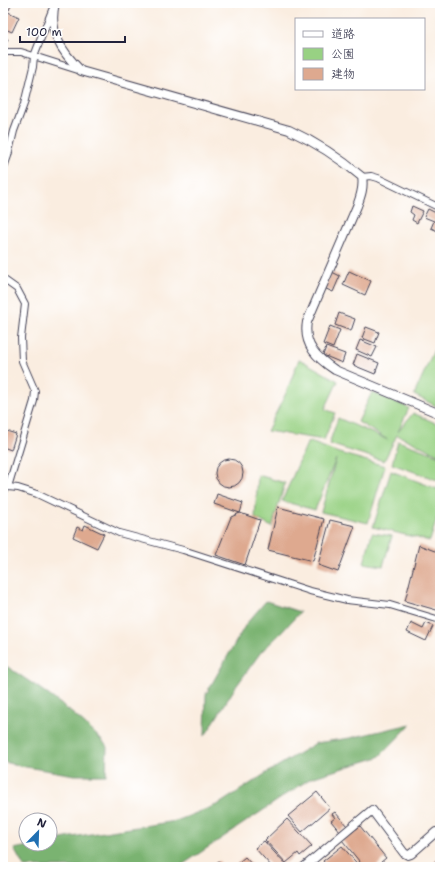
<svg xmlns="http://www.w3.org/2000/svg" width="443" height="870" font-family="'Shantell Sans','Klee One',sans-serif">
  <rect width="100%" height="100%" fill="#fff"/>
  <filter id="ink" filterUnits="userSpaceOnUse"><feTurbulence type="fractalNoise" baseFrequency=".025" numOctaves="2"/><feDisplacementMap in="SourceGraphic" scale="8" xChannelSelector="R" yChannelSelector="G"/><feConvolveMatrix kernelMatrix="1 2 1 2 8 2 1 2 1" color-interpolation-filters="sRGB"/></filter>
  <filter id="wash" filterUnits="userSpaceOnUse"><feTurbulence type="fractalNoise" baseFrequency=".012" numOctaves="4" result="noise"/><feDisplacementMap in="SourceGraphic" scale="16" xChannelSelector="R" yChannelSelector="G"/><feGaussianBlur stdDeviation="0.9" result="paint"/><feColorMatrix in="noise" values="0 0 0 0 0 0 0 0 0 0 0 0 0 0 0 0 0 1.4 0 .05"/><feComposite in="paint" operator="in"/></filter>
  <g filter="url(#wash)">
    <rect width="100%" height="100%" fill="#faede0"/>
    <g fill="#98d183" stroke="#5d7a5f">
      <polygon points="438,341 440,342 440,408 414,395"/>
      <polygon points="299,359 338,381 325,409 335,413 324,440 267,431 286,393"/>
      <polygon points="372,392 409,408 398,432 413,413 440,425 440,455 397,435 384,461 329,444 338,418 388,440 358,422"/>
      <polygon points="308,441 339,453 385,466 368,523 321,512 336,459 315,510 282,501"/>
      <polygon points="398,441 440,456 440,481 392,464"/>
      <polygon points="391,471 440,490 440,508 430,541 373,527"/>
      <polygon points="258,475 285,483 272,527 255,518"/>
      <polygon points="372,533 392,536 383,566 364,563"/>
    </g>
    <g fill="#7ab371" stroke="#4e6a56">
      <polygon points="266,601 300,612 281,633 261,652 235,688 205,736 206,694 246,624"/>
      <path d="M3,664C40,688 77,713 107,746L106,775H75L14,765L3,761Z"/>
      <polygon points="411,724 379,757 311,778 179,867 24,867 14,849 38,844 50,844 50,841 72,837 176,821 219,804 268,772 316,743 350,738"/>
    </g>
    <g id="blocks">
      <g fill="#dea98f">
        <polygon points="3,3 12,3 9,10 3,7"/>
        <polygon points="8,12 19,17 12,32 3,28 3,22"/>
        <polygon points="3,37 8,39 3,50"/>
        <polygon points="412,206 423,211 417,223 412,220 414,215 410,212"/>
        <polygon points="428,209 440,215 440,232 431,228 434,221 424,217"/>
        <polygon points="349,271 371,281 365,295 343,285"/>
        <polygon points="332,272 340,276 333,292 324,288"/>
        <polygon points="339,313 355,319 351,331 335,325"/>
        <polygon points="330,326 340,330 333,348 323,344"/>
        <polygon points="366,327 379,332 375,343 362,338"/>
        <polygon points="360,340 377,347 372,357 356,350"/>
        <polygon points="326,347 345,354 342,363 323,355"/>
        <polygon points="357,354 379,363 375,374 353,365"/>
        <polygon points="3,430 16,434 11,450 3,447"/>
        <circle cx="229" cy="473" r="14"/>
        <polygon points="217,494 243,503 240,513 214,504"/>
        <polygon points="278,507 324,519 313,561 268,550"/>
        <polygon points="240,513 260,520 245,565 216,555 231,517"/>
        <polygon points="330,520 355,526 338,572 318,565"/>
        <polygon points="85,525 104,534 97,548 73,537 77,527 83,530"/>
        <polygon points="419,545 440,553 440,611 405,601"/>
        <polygon points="411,623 423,629 426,623 433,626 426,641 407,632"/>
        <polygon points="317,792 330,808 302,832 288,816"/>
        <polygon points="335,812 347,826 340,832 331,821 335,818 332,814"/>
        <polygon points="287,819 312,846 300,856 298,853 286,863 265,840"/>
        <polygon points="360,826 386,858 375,867 364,867 342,840"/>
        <polygon points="264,841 287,866 286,867 272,867 255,848"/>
        <polygon points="342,846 360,867 327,867 323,861"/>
        <polygon points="440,855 440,867 439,867 434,863"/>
        <polygon points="245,857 254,867 233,867"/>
        <polygon points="219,861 223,867 210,867"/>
      </g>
    </g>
  </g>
  <g filter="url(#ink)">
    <use href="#blocks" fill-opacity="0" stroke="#424054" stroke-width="1"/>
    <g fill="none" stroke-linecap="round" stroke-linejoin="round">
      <g stroke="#424054" stroke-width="8">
        <g id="minor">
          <polyline points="3,52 21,52 81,71"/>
          <polyline points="3,170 8,156 14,131 24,104 33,67 34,56 52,10"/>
          <polyline points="362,177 371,176 378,178 440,208"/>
          <polyline points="3,279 17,289 25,304 21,338 22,361 35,391 34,401 8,487"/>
          <polyline points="3,489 8,487 18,488 37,494 119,533 183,550 310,591 347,600 390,605 440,620"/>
        </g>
      </g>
      <g stroke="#424054" stroke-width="10">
        <g id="tertiary">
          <path d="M55,3C48,32 61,51 81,71L289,130C315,142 340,158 362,177C364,187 361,196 357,206L307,322C303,345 317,358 335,370L440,414"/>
          <polyline points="304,867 372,810 404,853 408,855 411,854 436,832 440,832"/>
        </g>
      </g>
      <use href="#minor" stroke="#fff" stroke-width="6"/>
      <use href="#tertiary" stroke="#fff" stroke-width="8"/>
    </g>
  </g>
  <rect width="443" height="870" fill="none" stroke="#fff" stroke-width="16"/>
  <rect x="295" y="18" width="130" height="72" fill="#ffffff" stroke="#a7a7b1"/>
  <rect x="303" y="31" width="20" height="6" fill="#ffffff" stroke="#a7a7b1"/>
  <text x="331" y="38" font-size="12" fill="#22223b">道路</text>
  <rect x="303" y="48" width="20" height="12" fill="#98d183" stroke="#a7a7b1"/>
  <text x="331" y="58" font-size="12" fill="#22223b">公園</text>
  <rect x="303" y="68" width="20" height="12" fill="#dea98f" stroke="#a7a7b1"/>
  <text x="331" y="78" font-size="12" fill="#22223b">建物</text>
  <g transform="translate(38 832) rotate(23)"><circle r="19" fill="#ffffff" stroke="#a7a7b1"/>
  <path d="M0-3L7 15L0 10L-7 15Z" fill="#1f6fb2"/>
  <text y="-6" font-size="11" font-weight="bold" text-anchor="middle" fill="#22223b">N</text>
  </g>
  <path d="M20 36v6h105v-6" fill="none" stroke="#22223b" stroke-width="2"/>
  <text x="26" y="36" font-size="12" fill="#22223b" stroke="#ffffff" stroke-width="3" paint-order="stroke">100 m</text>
</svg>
